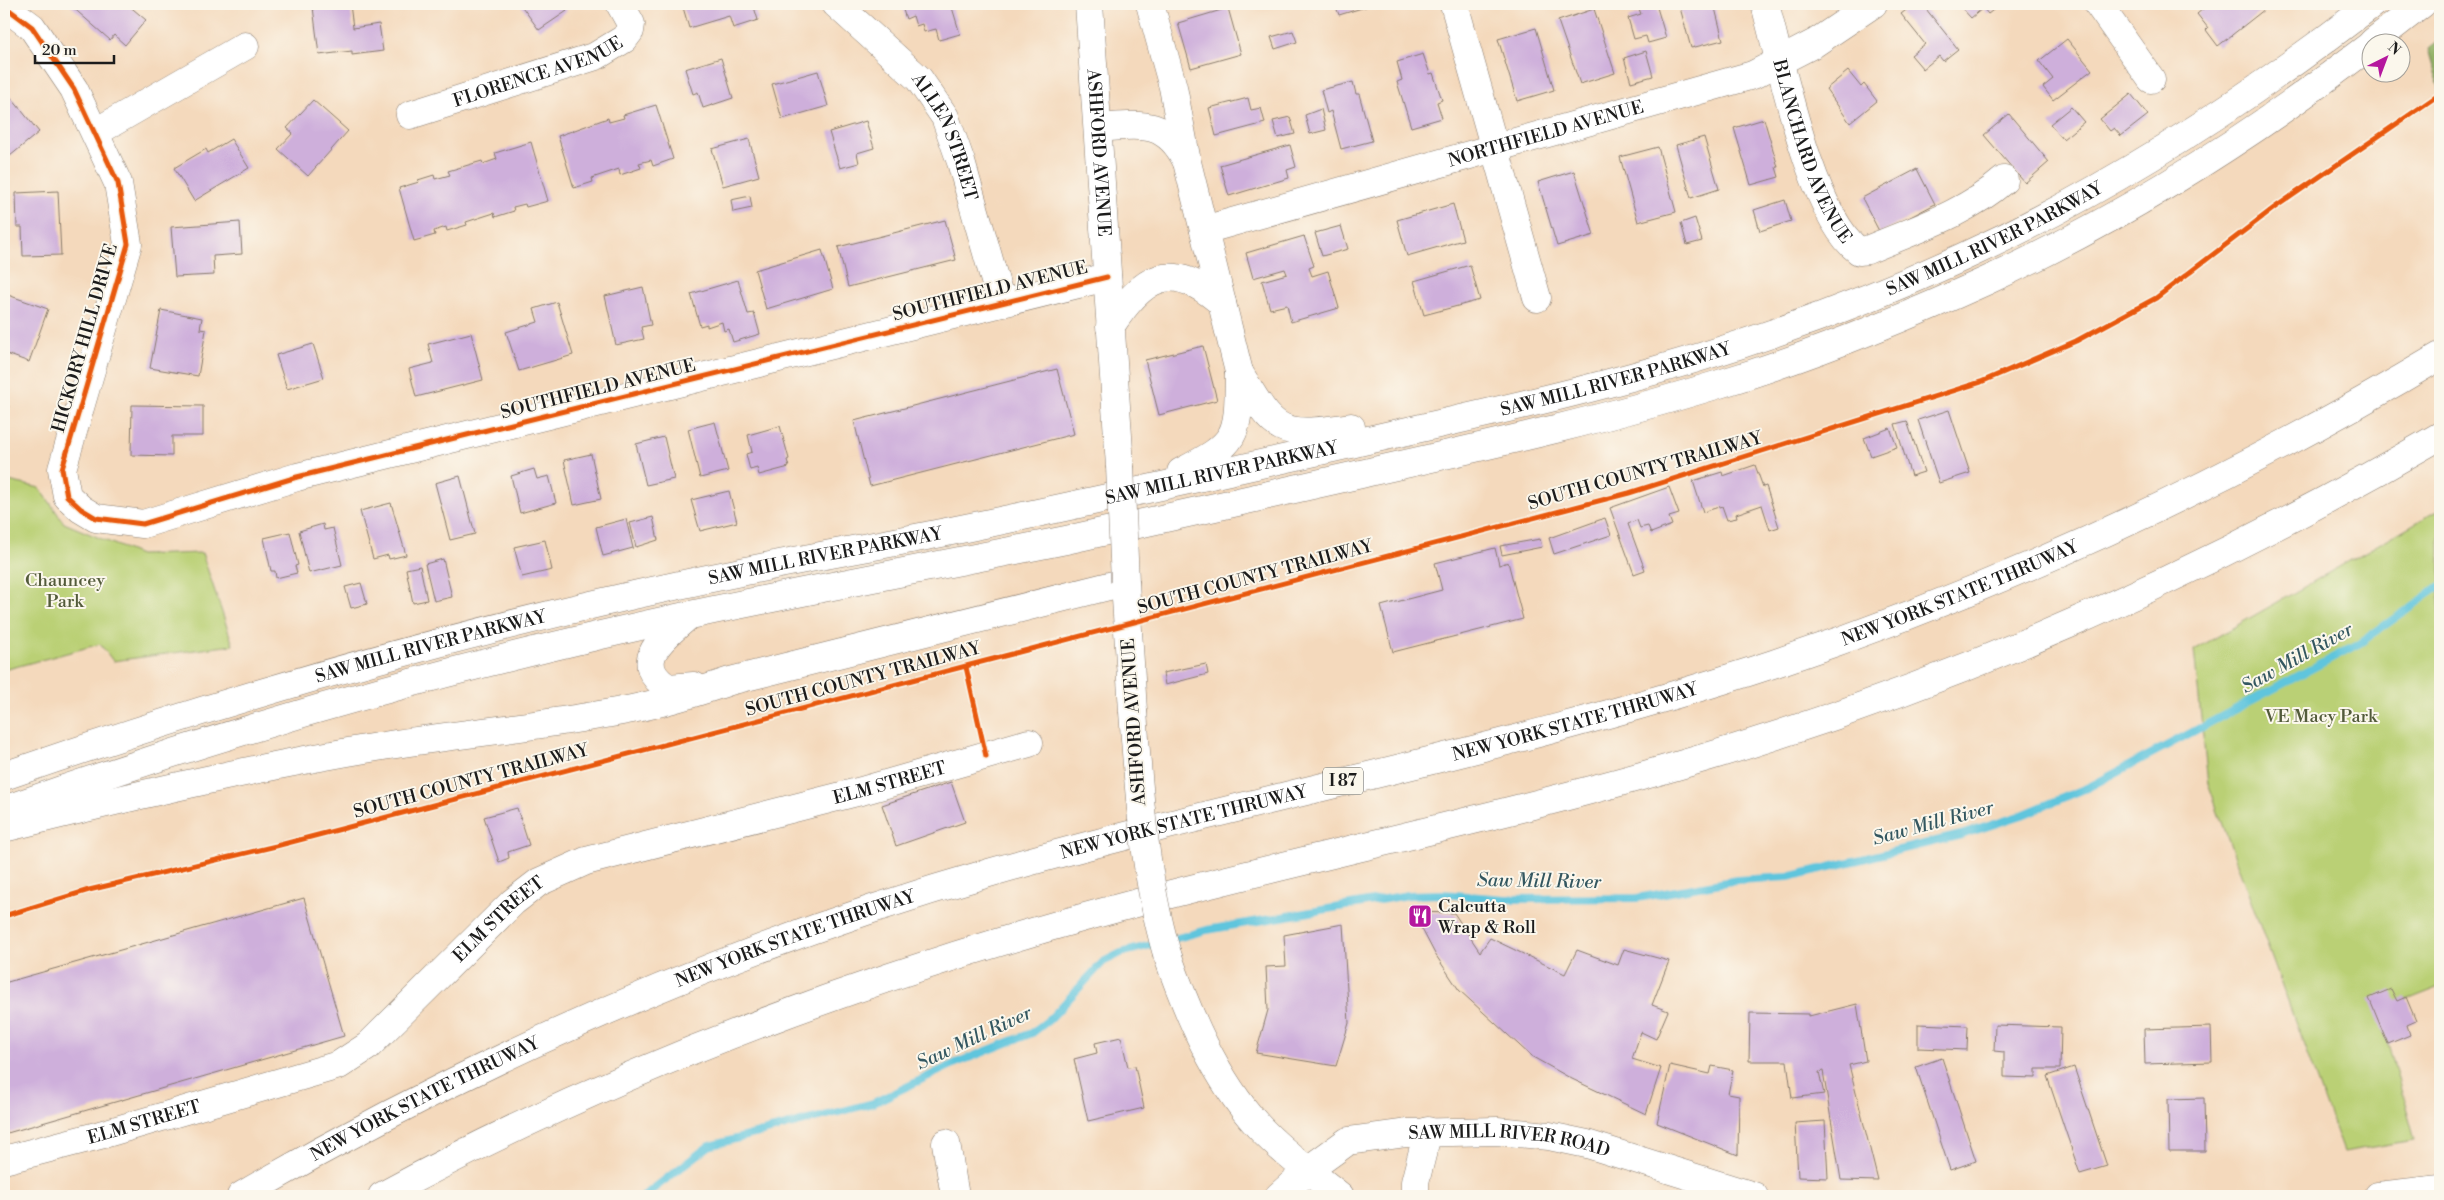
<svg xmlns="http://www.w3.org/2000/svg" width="2444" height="1200" font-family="'Libre Bodoni',serif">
  <rect width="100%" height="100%" fill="#fbf7ec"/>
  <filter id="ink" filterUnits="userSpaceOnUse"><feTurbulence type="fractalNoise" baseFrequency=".02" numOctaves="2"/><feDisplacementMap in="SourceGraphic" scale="10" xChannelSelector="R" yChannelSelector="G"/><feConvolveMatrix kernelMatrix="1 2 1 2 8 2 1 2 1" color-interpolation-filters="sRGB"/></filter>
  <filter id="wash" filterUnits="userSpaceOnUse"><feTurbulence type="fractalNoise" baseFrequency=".0096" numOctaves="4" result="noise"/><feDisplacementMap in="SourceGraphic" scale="20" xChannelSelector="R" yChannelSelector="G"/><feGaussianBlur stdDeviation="1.12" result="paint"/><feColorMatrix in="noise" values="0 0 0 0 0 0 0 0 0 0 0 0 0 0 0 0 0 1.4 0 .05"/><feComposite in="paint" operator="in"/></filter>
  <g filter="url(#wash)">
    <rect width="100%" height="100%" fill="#f4d9bc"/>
    <g fill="#bad075" stroke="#6b7648">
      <polygon points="4,480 40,488 64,523 140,555 202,553 233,645 113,661 100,644 4,670"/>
      <polygon points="2440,509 2440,987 2379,1011 2415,1140 2343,1152 2208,784 2194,650"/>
    </g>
    <polygon fill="#93b266" stroke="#586741" points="2440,39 2440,91 2428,49"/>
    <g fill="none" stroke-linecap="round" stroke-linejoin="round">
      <polyline stroke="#5fc5dd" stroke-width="8" points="644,1196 709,1146 873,1103 956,1063 1032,1033 1050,1019 1103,962 1121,953 1207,930 1408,895 1442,894 1505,899 1637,898 1737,880 1788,877 1961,835 2022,815 2089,787 2360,643 2440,586"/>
    </g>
    <g id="blocks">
      <g fill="#ceafdb">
        <polygon points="71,4 127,4 146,20 125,45 114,35 110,40 70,5"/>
        <polygon points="317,4 350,4 353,28 379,24 383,51 352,55 352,51 319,55 313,7 318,6"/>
        <polygon points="520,4 562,4 567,11 539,30"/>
        <polygon points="682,4 753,4 758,20 733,28 729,16 689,28"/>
        <polygon points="901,4 951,4 960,34 939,40 936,29 924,32 922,24 916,26 913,16 906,19"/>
        <polygon points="1335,4 1375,4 1339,15"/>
        <polygon points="1646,4 1656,4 1666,38 1648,43 1646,36 1634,39 1628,18 1641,14 1638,6"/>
        <polygon points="1679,4 1714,4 1723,40 1691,48"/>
        <polygon points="1914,4 1922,4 1958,49 1943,61 1939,56 1923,69 1911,55 1925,44 1901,14"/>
        <polygon points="1963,4 2001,4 1988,14 1983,8 1971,18 1960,6"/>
        <polygon points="2209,4 2261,4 2265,9 2218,46 2206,30 2208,28 2197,14"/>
        <polygon points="1228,8 1241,54 1191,68 1178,23"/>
        <polygon points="1594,9 1615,73 1580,84 1558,21"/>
        <polygon points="1536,28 1554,90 1517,101 1498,39"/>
        <polygon points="1293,31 1297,42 1275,49 1271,37"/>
        <polygon points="2067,39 2092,70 2053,100 2043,87 2053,79 2039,61"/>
        <polygon points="1646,51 1653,76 1631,82 1624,58"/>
        <polygon points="1423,54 1430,74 1433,73 1442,100 1437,102 1442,118 1411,127 1397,82 1402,80 1397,62"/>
        <polygon points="721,58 733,98 703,108 698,92 693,94 685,69"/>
        <polygon points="818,71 828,106 782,119 772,84"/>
        <polygon points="1848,71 1861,87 1864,84 1877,101 1850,123 1826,89"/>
        <polygon points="1353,82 1356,94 1359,94 1372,141 1341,149 1331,111 1327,113 1321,90"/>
        <polygon points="4,89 39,132 4,161"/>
        <polygon points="2131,94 2148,115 2121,136 2114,128 2110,131 2100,119"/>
        <polygon points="1248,98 1251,110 1261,108 1265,123 1216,136 1209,108"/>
        <polygon points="313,100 348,131 308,176 278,149 293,133 287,128"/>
        <polygon points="656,105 673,159 653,166 651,160 639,163 641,168 620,175 619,169 592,178 593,182 574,188 558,136 608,118 609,122 624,118 623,115"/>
        <polygon points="2071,107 2084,122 2063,139 2050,124"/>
        <polygon points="1321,109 1326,130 1310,134 1305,115"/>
        <polygon points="2009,114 2049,162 2025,183 1984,135"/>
        <polygon points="1290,117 1295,134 1278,138 1273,121"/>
        <polygon points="1764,119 1778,167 1776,167 1779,177 1751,185 1734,128"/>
        <polygon points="866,121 874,148 857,153 859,163 840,168 829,132"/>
        <polygon points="1704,137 1719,189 1691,198 1676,145"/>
        <polygon points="231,139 249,168 194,201 174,168 206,149 208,153"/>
        <polygon points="749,139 759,176 723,186 712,149"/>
        <polygon points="531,142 548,201 526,207 525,204 513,207 514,211 495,217 494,213 466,222 467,225 447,231 446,227 434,231 435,235 414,241 399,188 419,182 418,180 434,175 435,179 450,175 448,171 482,161 483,164 497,159 495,153"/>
        <polygon points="1290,145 1296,167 1287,170 1289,178 1229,196 1220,165"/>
        <polygon points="1658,147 1676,212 1638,222 1620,157"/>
        <polygon points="1917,169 1935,204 1880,233 1862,198"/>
        <polygon points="1574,171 1594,235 1557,246 1538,182"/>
        <polygon points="58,191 61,255 23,256 22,227 17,227 16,193"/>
        <polygon points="750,196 752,208 733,212 731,200"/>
        <polygon points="1785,200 1791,221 1760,231 1754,210"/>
        <polygon points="1453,204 1463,240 1407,256 1397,220"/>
        <polygon points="1695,218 1702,241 1687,245 1681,223"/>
        <polygon points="945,220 956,260 848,287 838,247"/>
        <polygon points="240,222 242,254 213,256 214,275 175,277 171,227"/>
        <polygon points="1341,226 1348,249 1322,256 1315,233"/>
        <polygon points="1304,236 1314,266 1309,268 1312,276 1328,271 1339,308 1291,322 1287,305 1270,309 1262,281 1287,274 1285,269 1253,278 1246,253"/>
        <polygon points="822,250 833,289 766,309 755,270"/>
        <polygon points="1470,265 1480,300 1424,315 1414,281"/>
        <polygon points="738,280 748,314 754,313 760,334 733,342 729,329 724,331 722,322 707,327 707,324 700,326 691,294"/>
        <polygon points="643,287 651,325 641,327 644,339 616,345 605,296"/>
        <polygon points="5,294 48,309 29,362 4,353"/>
        <polygon points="557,302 573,355 519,371 506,332 538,322 534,309"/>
        <polygon points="161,310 202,318 200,329 206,330 198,376 150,368"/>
        <polygon points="471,333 483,380 416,397 409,369 433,363 428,344"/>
        <polygon points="313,344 324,378 287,389 276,355"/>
        <polygon points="1203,346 1217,400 1159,415 1145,360"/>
        <polygon points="1057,369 1074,434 870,486 854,421"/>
        <polygon points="4,404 9,406 4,419"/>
        <polygon points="132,405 203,406 203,436 172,436 172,456 131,455"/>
        <polygon points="1949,410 1970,473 1939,483 1918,420"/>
        <polygon points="1907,421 1924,472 1911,476 1895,424"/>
        <polygon points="715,422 728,471 700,478 688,429"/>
        <polygon points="780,426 789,459 787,460 789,467 759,475 757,468 750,470 746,454 752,452 748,435"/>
        <polygon points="1890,428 1897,447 1871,456 1864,438"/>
        <polygon points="664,437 674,479 646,485 636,444"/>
        <polygon points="591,454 601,499 574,505 564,460"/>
        <polygon points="1755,465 1763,487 1766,486 1779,527 1770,530 1762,505 1736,514 1737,518 1727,520 1722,506 1703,512 1693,481 1722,472 1723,476"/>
        <polygon points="534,469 537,479 549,476 556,503 520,513 511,476"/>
        <polygon points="460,476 475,534 450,540 435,483"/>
        <polygon points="1669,487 1679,514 1669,517 1672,525 1651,533 1648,526 1640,528 1637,520 1628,524 1645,570 1634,574 1610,508"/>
        <polygon points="729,491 737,522 700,531 691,500"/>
        <polygon points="391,503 406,555 389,559 388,555 373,559 360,511"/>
        <polygon points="653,517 658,540 636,547 630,523"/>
        <polygon points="1605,518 1611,535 1554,554 1549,538"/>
        <polygon points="626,519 633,548 603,556 596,527"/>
        <polygon points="323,524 324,530 333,528 342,565 309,573 299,531"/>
        <polygon points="290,532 298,565 295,566 297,573 276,578 275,571 271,571 264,538"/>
        <polygon points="1540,539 1542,547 1502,555 1500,546"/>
        <polygon points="545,540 552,570 522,577 514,547"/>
        <polygon points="1495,548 1499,565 1508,562 1523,619 1393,652 1381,606 1442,590 1435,563"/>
        <polygon points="443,559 452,597 434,601 425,564"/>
        <polygon points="420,566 427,600 413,603 406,569"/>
        <polygon points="361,583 367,604 351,608 345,587"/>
        <polygon points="1206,664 1208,674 1165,685 1163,673"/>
        <polygon points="951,782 965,822 896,846 882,805"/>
        <polygon points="517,808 529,845 508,852 509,858 499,862 484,817"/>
        <polygon points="304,898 344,1036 4,1134 4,983"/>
        <polygon points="1413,912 1454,913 1480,952 1490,938 1565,974 1577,950 1618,965 1624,949 1669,961 1652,1005 1668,1011 1656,1039 1641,1032 1632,1059 1661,1068 1646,1114 1572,1079 1531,1056 1459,990 1435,954"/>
        <polygon points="1343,924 1349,1023 1336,1066 1256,1053 1268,1010 1266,967 1286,966 1284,935"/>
        <polygon points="2391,989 2397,1001 2406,997 2416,1021 2407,1025 2410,1035 2388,1044 2369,998"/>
        <polygon points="1857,1004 1866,1061 1849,1065 1878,1181 1841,1180 1823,1071 1819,1072 1824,1094 1792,1098 1787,1061 1749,1061 1750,1013 1809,1014 1809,1016"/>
        <polygon points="1918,1024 1968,1026 1967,1050 1918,1048"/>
        <polygon points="1995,1025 2061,1027 2060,1069 2036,1069 2036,1078 2004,1077 2004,1052 1994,1051"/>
        <polygon points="2211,1027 2212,1062 2145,1064 2144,1029"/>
        <polygon points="1121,1037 1128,1067 1135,1066 1144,1108 1088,1121 1074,1059 1097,1053 1095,1043"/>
        <polygon points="1942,1058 1976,1161 1950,1170 1916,1067"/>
        <polygon points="1670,1065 1710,1074 1712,1066 1733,1070 1728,1094 1739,1096 1738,1155 1657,1123"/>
        <polygon points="2074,1067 2107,1166 2080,1174 2047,1076"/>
        <polygon points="2204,1098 2205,1151 2169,1151 2168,1099"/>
        <polygon points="1825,1121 1828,1178 1798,1177 1795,1123"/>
      </g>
    </g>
  </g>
  <g filter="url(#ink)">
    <use href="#blocks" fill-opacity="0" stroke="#887a6c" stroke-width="1"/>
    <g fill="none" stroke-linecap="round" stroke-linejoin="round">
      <g stroke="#887a6c" stroke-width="29">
        <g id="minor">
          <path id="s1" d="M836,4L919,79L945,117L961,162L1001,302"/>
          <polyline points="1454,4 1537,298"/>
          <path id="s2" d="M1765,4C1781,63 1811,216 1859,251L1867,250C1914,230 1965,214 2004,180"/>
          <polyline points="2098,4 2151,79"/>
          <polyline points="4,6 32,27 74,89 118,183 128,244 62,469 67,496 81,509 96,518 143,524 297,477 1107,277"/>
          <path id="s3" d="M410,115L596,56L624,39L630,31L631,24L620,4"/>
          <polyline points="96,132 245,46"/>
          <polyline points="946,1143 955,1196"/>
          <path id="s4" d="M4,1160L100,1135L339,1065L368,1046L513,902L539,882L586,861L865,790L1029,743"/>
        </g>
      </g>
      <g stroke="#887a6c" stroke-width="29">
        <g id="tertiary">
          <path id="s5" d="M1204,230L1753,75L1815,43L1873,4"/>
        </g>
      </g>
      <g stroke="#887a6c" stroke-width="29">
        <g id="secondary">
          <path id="s6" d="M1089,4L1120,466"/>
          <polyline points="1150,4 1173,87 1187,162 1239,372"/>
          <path d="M1098,128C1138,125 1165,118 1186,160"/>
          <path d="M1110,327C1143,276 1171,258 1222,303"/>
          <polyline points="1125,582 1133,711"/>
          <path d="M1167,954C1188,1014 1215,1079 1259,1127C1283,1153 1313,1174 1340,1196"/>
          <path id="s7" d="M1279,1196L1308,1170L1348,1141L1407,1133L1497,1131L1549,1136L1587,1144L1754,1196"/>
          <polyline points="1415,1196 1415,1182 1428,1131"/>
          <polyline points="2378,1196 2440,1189"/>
        </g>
      </g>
      <g stroke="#887a6c" stroke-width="29">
        <g id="trunk">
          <polyline points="2373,42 2422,4"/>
          <path d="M1239,372C1276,435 1279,437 1351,427"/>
          <path d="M1181,472C1240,442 1238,436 1239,372"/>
          <path d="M688,616C666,636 628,661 668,688L694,686"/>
          <path id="s8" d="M4,776C254,689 510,618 770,566C832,553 894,543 956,530C1088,503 1219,473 1351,444C1437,424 1524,406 1609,383C1731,351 1851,309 1965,256C2112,189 2245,102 2372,4"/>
          <path d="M4,810C229,730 461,664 695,614C818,588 942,565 1066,540C1164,519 1263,496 1361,474C1480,447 1599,421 1716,385C1808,357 1898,321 1986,281C2124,218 2252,136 2372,44"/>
          <path d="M4,828C128,797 251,768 377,747C462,733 548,726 632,709C666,702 698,692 730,681L1125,582"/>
        </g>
      </g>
      <g stroke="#887a6c" stroke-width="29">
        <g id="motorway">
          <path id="s9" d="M241,1196C477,1059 730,947 992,872C1251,798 1517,749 1773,664C2006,586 2229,482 2440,356"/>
          <path d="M382,1196C586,1085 804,1000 1026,934C1242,870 1464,828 1680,765C1946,688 2201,575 2440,436"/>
        </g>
      </g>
      <use href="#minor" stroke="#fff" stroke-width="28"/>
      <use href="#tertiary" stroke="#fff" stroke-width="28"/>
      <use href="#secondary" stroke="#fff" stroke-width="28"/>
      <use href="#trunk" stroke="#fff" stroke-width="28"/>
      <use href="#motorway" stroke="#fff" stroke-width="28"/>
      <g stroke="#887a6c" stroke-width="29" stroke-linecap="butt">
        <g id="secondary-bridge">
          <polyline points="1120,466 1125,582"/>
          <path d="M1133,711C1139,794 1144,874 1167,954"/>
        </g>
      </g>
      <use href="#secondary-bridge" stroke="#fff" stroke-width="28"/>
      <g stroke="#fbf7ec" stroke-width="8">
        <g id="cycleway">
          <polyline points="4,6 32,27 74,89 118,183 128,244 62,469 67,496 81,509 96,518 143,524 297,477 1107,277"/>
          <polyline points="966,667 986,756"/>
          <polyline points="4,916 89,890 276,846 1629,493 1981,382 2076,341 2156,298 2274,208 2440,94"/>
        </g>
      </g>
      <use href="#cycleway" stroke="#e8590c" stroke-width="5"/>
    </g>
  </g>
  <defs>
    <g id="restaurant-square" transform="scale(1.25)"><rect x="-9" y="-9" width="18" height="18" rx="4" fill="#b5179e" stroke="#fbf7ec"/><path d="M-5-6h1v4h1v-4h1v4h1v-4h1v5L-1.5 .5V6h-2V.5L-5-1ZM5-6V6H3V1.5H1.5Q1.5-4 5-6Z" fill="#fff"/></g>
  </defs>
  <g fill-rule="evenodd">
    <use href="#restaurant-square" x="1420" y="916"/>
  </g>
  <g text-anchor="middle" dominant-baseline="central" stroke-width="4" stroke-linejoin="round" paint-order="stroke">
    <rect fill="#fbf7ec" stroke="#5f5e5a" stroke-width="1" x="1323" y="767.5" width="40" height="27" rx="4"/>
    <g font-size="16" font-weight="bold" fill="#1c1c1c">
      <text x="1343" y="781">I 87</text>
    </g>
    <g font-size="18" fill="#1c1c1c" stroke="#fbf7ec">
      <text stroke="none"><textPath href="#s3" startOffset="135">FLORENCE AVENUE</textPath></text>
      <text stroke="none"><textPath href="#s5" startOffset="355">NORTHFIELD AVENUE</textPath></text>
      <text stroke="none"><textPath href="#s1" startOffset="176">ALLEN STREET</textPath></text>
      <text stroke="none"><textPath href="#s2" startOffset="155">BLANCHARD AVENUE</textPath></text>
      <text stroke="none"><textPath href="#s6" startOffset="149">ASHFORD AVENUE</textPath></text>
      <text stroke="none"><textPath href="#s8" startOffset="2066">SAW MILL RIVER PARKWAY</textPath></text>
      <text transform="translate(990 291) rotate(-14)">SOUTHFIELD AVENUE</text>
      <text transform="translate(85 338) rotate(-74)">HICKORY HILL DRIVE</text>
      <text stroke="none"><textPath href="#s8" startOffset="1661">SAW MILL RIVER PARKWAY</textPath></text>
      <text transform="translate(598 389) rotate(-14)">SOUTHFIELD AVENUE</text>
      <text transform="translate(1645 471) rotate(-16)">SOUTH COUNTY TRAILWAY</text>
      <text stroke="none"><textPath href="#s8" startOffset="1256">SAW MILL RIVER PARKWAY</textPath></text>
      <text stroke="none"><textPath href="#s8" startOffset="851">SAW MILL RIVER PARKWAY</textPath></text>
      <text transform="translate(1255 577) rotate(-15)">SOUTH COUNTY TRAILWAY</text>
      <text stroke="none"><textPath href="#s9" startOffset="1828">NEW YORK STATE THRUWAY</textPath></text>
      <text stroke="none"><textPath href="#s8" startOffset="446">SAW MILL RIVER PARKWAY</textPath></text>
      <text transform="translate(863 679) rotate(-15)">SOUTH COUNTY TRAILWAY</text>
      <text stroke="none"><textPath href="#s9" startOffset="1422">NEW YORK STATE THRUWAY</textPath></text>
      <text transform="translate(1134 722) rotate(-94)">ASHFORD AVENUE</text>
      <text transform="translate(471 781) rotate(-15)">SOUTH COUNTY TRAILWAY</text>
      <text stroke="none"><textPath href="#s4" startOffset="985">ELM STREET</textPath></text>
      <text stroke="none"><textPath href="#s9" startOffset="1018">NEW YORK STATE THRUWAY</textPath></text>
      <text stroke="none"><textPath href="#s4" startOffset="565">ELM STREET</textPath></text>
      <text stroke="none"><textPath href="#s9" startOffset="612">NEW YORK STATE THRUWAY</textPath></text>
      <text stroke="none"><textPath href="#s9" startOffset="208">NEW YORK STATE THRUWAY</textPath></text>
      <text stroke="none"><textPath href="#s4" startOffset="145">ELM STREET</textPath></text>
      <text stroke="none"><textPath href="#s7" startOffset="251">SAW MILL RIVER ROAD</textPath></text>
    </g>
    <g font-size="18" fill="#535b3b" stroke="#fbf7ec">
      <text x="65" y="580">Chauncey<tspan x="65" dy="21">Park</tspan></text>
      <text x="2321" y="716">VE Macy Park</text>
    </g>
    <g font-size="18" fill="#1c1c1c" stroke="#fbf7ec" text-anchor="start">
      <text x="1438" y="906">Calcutta<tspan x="1438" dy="21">Wrap &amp; Roll</tspan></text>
    </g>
    <g font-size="19" font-style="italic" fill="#335760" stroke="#fbf7ec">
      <text transform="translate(2297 658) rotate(-29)">Saw Mill River</text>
      <text transform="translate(1933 823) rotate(-15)">Saw Mill River</text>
      <text transform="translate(1539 881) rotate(1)">Saw Mill River</text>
      <text transform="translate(974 1038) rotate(-25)">Saw Mill River</text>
    </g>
  </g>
  <rect width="2444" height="1200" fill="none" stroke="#fbf7ec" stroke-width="20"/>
  <g transform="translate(2386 58) rotate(42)"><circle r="24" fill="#fbf7ec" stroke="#a29f99"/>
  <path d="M0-4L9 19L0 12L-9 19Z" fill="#b5179e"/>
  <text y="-8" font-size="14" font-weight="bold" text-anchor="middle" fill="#1c1c1c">N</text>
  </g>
  <path d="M35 55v8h79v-8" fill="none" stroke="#1c1c1c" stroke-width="2.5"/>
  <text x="42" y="55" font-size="15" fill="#1c1c1c" stroke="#fbf7ec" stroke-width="4" paint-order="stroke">20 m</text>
</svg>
